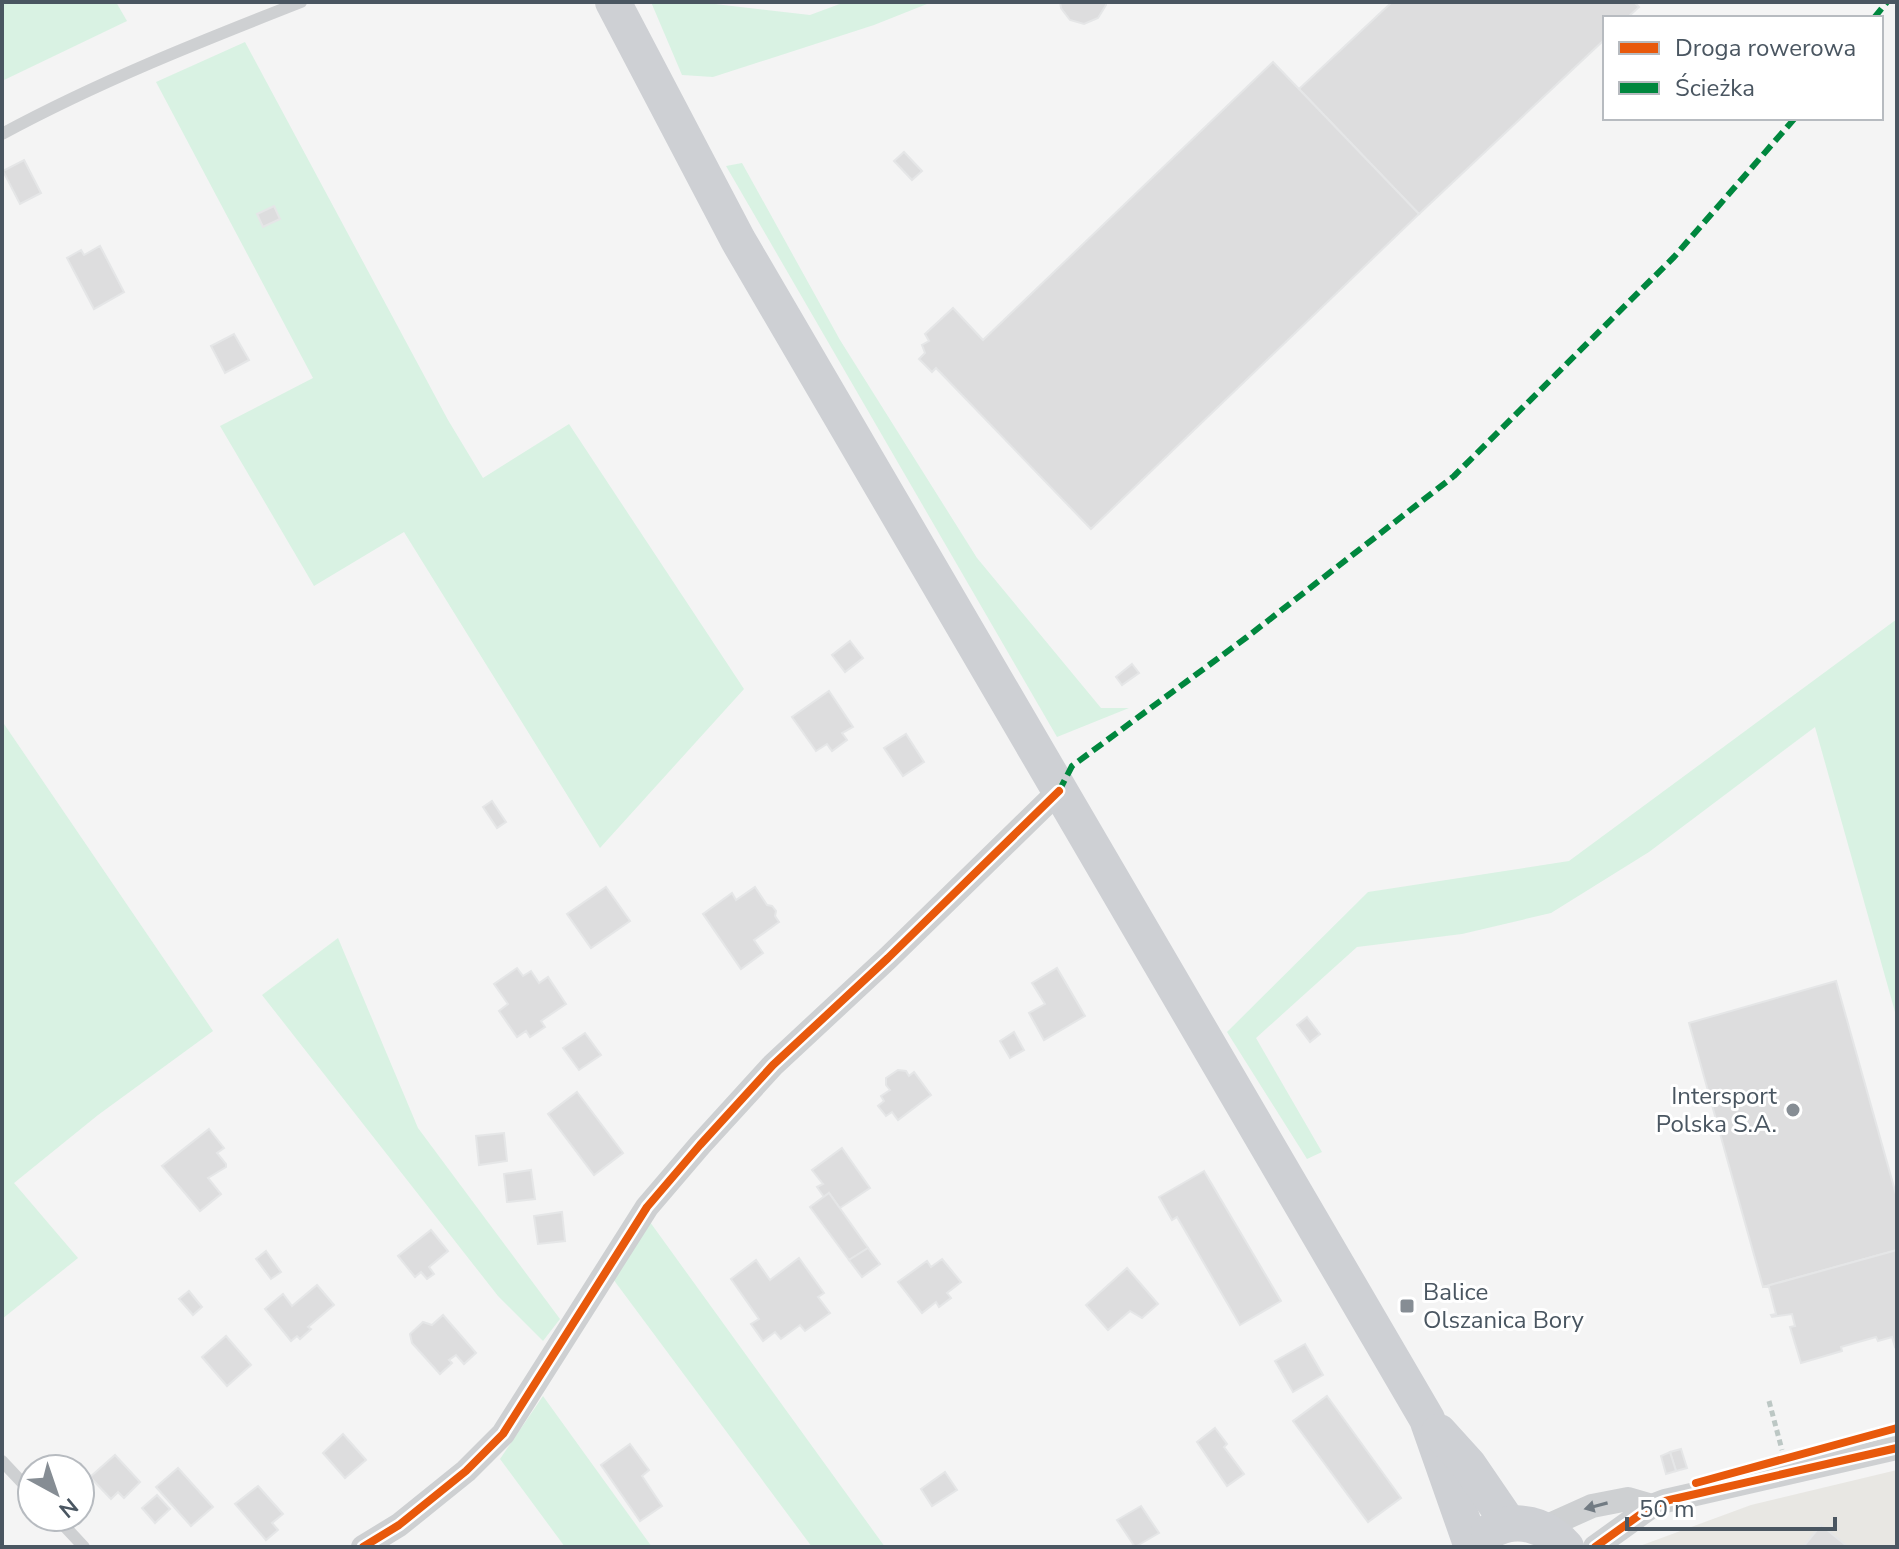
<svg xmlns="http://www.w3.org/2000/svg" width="1899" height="1549" font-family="'Nunito Sans',sans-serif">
  <rect width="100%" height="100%" fill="#f4f4f4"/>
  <polygon fill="#e8e7e3" points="1897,1470 1897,1547 1637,1547 1751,1505"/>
  <g fill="#d9f2e3">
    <polygon points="2,2 116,2 127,21 2,81"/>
    <polygon points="651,2 698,2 810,15 845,2 932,2 874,25 713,77 682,75"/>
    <polygon points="245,42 448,420 483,478 569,424 744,689 600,848 404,532 314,586 220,426 313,378 156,82"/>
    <polygon points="742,163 840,340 977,558 1101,708 1129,708 1057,737 726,166"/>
    <polygon points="1897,619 1897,1019 1815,727 1649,852 1551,913 1462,934 1357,947 1256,1038 1322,1152 1307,1159 1227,1032 1368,892 1569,861"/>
    <polygon points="2,721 213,1031 98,1115 14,1183 78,1258 2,1319"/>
    <polygon points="338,938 418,1128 560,1319 543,1341 498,1296 262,995"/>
    <polygon points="650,1222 885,1547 812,1547 613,1279"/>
    <polygon points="543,1396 652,1547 565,1547 500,1459"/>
  </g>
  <g fill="#ddddde" stroke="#e5e6e7" stroke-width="2">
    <polygon points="1060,2 1106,2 1106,5 1098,18 1084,24 1070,20 1061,8"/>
    <polygon points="1392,2 1634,2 1639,7 1627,18 1605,18 1605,39 1419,214 1299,89"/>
    <polygon points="1273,62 1419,214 1091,529 936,368 932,372 919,359 925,353 922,345 929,341 925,334 953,308 983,340"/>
    <polygon points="904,152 922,171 912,180 894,161"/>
    <polygon points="24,160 41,193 20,204 3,171"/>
    <polygon points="274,206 280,219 263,227 257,214"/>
    <polygon points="100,246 124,292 94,309 67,258 81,250 84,255"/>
    <polygon points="234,334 249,360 225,373 211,346"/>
    <polygon points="850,641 863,658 845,672 832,655"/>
    <polygon points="1132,664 1139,673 1122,685 1116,677"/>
    <polygon points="829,691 853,727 842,733 847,740 832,751 827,744 816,751 792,717"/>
    <polygon points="906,734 924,762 903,776 884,748"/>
    <polygon points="492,801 506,822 497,828 483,807"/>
    <polygon points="606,887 630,921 591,948 567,914"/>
    <polygon points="755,887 767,905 772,906 776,911 775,916 779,922 754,940 763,953 741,969 703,914 732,893 736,900"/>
    <polygon points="517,968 523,976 531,971 539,983 548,977 566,1004 541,1021 545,1027 530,1037 526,1031 517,1037 499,1011 508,1004 494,984"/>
    <polygon points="1057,968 1085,1016 1044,1040 1029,1013 1045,1004 1032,983"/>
    <polygon points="1836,981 1897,1198 1897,1250 1763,1287 1689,1023"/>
    <polygon points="1307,1017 1320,1034 1310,1042 1297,1025"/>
    <polygon points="1014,1032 1024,1050 1010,1058 1000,1041"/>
    <polygon points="585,1033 601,1055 579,1070 563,1048"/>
    <polygon points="898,1070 906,1071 909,1076 914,1072 931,1095 898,1120 892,1112 886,1116 878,1106 884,1101 881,1096 890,1090 886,1085 886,1078"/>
    <polygon points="577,1092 623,1153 594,1175 548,1114"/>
    <polygon points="209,1129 224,1148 217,1153 226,1164 226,1167 208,1178 221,1194 200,1211 162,1166"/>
    <polygon points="504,1133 507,1161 479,1165 476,1136"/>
    <polygon points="842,1148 870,1188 840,1208 829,1193 824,1197 817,1187 823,1184 812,1170"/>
    <polygon points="531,1170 535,1199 507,1202 504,1174"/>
    <polygon points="1204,1171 1281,1301 1240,1325 1177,1217 1172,1220 1159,1197"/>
    <polygon points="829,1193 868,1248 849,1260 810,1207"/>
    <polygon points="562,1212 565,1241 538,1244 534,1216"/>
    <polygon points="431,1230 448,1251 429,1267 434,1274 427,1279 421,1272 415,1277 398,1256"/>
    <polygon points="868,1248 880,1264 862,1277 849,1260"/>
    <polygon points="1897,1250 1897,1346 1895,1347 1892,1337 1878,1341 1876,1337 1841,1347 1842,1351 1801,1363 1790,1327 1795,1326 1792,1314 1772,1317 1771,1315 1776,1314 1769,1287 1763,1287"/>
    <polygon points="266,1251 281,1272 271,1279 256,1259"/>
    <polygon points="799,1258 824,1293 818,1297 830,1313 805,1331 800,1325 781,1339 775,1332 763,1341 751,1324 759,1319 731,1279 756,1260 770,1280"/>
    <polygon points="942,1259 961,1282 947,1293 951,1298 939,1307 936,1302 922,1313 898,1282 927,1261 931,1267"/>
    <polygon points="1127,1268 1158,1304 1142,1318 1130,1311 1108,1330 1086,1305"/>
    <polygon points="317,1285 334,1305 308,1327 311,1329 300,1339 297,1336 291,1341 265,1309 283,1294 292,1306"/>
    <polygon points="189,1291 202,1307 193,1315 179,1299"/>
    <polygon points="443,1315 476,1353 464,1364 456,1355 449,1360 452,1363 440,1374 412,1343 410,1334 423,1322 432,1325"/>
    <polygon points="226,1336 251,1365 227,1386 202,1357"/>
    <polygon points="1305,1344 1323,1375 1293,1392 1275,1361"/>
    <polygon points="1327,1396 1401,1498 1368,1522 1293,1421"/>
    <polygon points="1215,1428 1227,1444 1224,1447 1244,1474 1227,1486 1197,1442"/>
    <polygon points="343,1434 366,1460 345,1478 323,1453"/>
    <polygon points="630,1444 649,1470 642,1476 662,1506 640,1521 601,1465"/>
    <polygon points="1681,1449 1687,1468 1676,1471 1670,1452"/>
    <polygon points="1670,1452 1676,1471 1666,1474 1661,1456"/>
    <polygon points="115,1455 140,1482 124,1498 118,1492 111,1499 90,1477"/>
    <polygon points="178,1468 213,1507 191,1526 156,1487"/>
    <polygon points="945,1472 957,1490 932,1506 921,1489"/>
    <polygon points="258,1486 283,1514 272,1523 278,1530 266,1540 235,1504"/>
    <polygon points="157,1495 170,1509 155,1523 142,1508"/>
    <polygon points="1141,1506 1159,1533 1135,1547 1117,1520"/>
    <polygon points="1821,1525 1848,1547 1803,1547"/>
  </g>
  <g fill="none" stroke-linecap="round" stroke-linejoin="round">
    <polyline stroke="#bcc7c4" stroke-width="5" stroke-dasharray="6 4" stroke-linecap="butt" points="1769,1401 1782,1450"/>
    <g stroke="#ced0d2" stroke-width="12">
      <path d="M2,134C98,82 199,42 301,2"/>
      <polyline points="2,1461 32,1493"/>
      <polyline points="56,1517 84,1547"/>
    </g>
    <g stroke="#ced0d2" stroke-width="24">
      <polyline points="1543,1528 1592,1506 1628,1499 1652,1506"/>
      <polyline points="363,1547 399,1525 466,1471 503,1434 647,1207 700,1145 773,1065 888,958 1059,791"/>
      <polyline points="1595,1547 1652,1506 1665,1501 1897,1448"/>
    </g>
    <g stroke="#ced0d4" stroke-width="36">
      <polyline points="613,2 738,240 1427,1419 1472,1547"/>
      <polyline points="1439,1432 1468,1464 1509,1524"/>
      <path d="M1489,1532C1516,1515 1546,1525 1566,1547"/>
    </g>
    <g stroke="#00873e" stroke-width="6" stroke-dasharray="12 6" stroke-linecap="butt">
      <polyline points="1874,18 1887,2"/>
      <polyline points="1059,791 1072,766 1247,637 1454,476 1674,257 1795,118"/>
    </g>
    <g stroke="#fff" stroke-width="13">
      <g id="cycleway">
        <polyline points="1696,1483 1897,1428"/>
        <polyline points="363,1547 399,1525 466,1471 503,1434 647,1207 700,1145 773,1065 888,958 1059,791"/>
        <polyline points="1595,1547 1652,1506 1665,1501 1897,1448"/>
      </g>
    </g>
    <use href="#cycleway" stroke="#e8590c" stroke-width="8"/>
  </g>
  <defs><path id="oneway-solid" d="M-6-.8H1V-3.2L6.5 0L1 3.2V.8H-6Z" transform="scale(2)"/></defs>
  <use fill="#727b83" href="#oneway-solid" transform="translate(1596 1506) rotate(165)"/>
  <g fill="#868d94" stroke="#fff" stroke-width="3">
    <circle cx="1793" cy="1110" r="8"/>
    <rect x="1399" y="1298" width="16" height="16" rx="4"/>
  </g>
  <g text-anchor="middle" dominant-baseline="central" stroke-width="6" stroke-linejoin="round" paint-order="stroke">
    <g font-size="24" fill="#4a5661" stroke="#fff" text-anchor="end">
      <text x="1777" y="1096">Intersport<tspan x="1777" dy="28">Polska S.A.</tspan></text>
      <text x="1423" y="1292" text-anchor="start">Balice<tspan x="1423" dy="28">Olszanica Bory</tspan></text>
    </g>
  </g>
  <rect width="1899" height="1549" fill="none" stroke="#4a5661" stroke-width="8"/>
  <rect x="1603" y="16" width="280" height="104" fill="#ffffff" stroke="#b7bbc0" stroke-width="2"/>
  <rect x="1619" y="42" width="40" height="12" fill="#e8590c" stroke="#b7bbc0" stroke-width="2"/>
  <text x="1675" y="56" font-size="24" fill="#4a5661">Droga rowerowa</text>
  <rect x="1619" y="82" width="40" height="12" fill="#00873e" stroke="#b7bbc0" stroke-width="2"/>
  <text x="1675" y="96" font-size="24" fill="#4a5661">Ścieżka</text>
  <g transform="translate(56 1493) rotate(140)"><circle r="38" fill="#ffffff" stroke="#b7bbc0" stroke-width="2"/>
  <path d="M0-6L14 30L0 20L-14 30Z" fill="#868d94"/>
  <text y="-12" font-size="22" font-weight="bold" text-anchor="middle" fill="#4a5661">N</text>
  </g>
  <path d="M1627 1517v12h208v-12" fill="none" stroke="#4a5661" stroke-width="4"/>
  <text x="1639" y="1517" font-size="24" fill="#4a5661" stroke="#ffffff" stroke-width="6" paint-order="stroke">50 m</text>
</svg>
